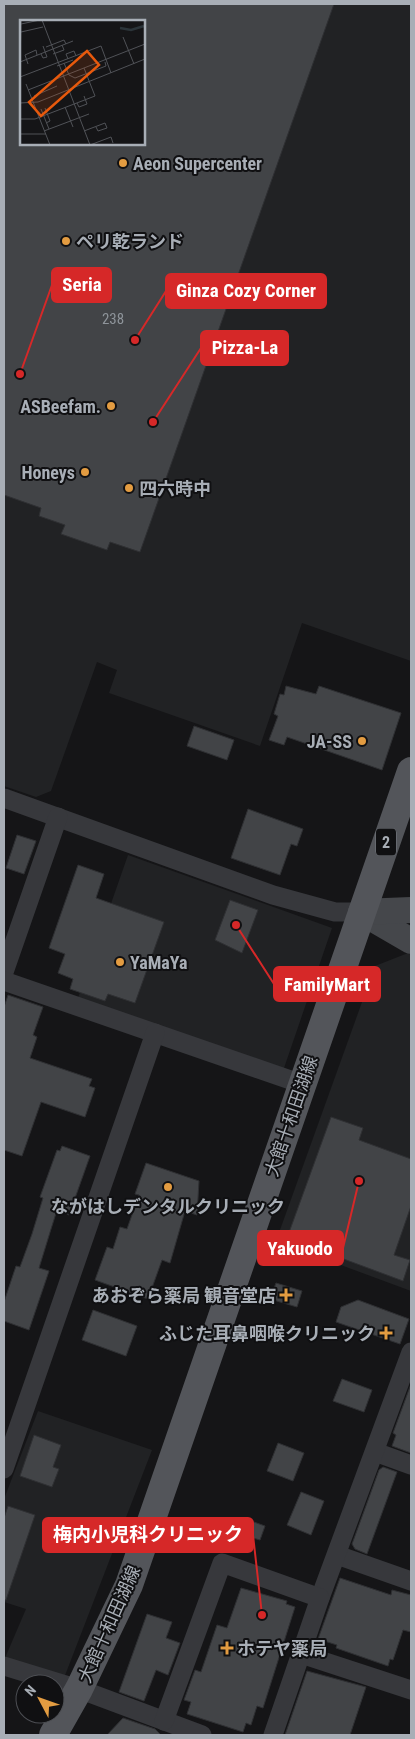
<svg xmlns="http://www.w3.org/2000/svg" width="415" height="1739" font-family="'Roboto Condensed','Noto Sans JP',sans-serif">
  <rect width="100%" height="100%" fill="#151517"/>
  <g fill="#212224" fill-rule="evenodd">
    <path d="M4,4H411V661L302,623L260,746L109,693L117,670L97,662L51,791L36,797L4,786ZM21,21H144V144H21Z"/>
    <polygon points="128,855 332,928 283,1071 78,998"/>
    <polygon points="408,953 411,955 411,1291 276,1241 375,966"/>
    <polygon points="38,1411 152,1450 64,1678 5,1658 26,1609 4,1602 4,1499"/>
  </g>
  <g fill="#424447" stroke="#2f3033" fill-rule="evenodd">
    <path d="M4,4H334L140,552L110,542L107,550L61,534L65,525L39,516L41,508L4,495ZM21,21H144V144H21Z"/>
    <polygon points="286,686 316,694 319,686 401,713 382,770 287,737 284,745 269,740 278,716 274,714 280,694 284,695"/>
    <polygon points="194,726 234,740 227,760 187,746"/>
    <polygon points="248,809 303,829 297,846 291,844 280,875 231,858"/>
    <polygon points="17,835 36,841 24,874 6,868"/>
    <polygon points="78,865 104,874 96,898 164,922 135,1003 108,994 105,1001 70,989 73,979 58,973 65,954 49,948"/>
    <polygon points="230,900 258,910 242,953 215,940"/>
    <polygon points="8,995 43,1007 33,1035 37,1037 30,1058 92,1079 89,1086 95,1088 85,1117 41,1102 22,1156 4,1150 4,1007"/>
    <polygon points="331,1117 363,1128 359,1140 411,1159 411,1206 394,1255 410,1260 403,1281 287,1238"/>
    <polygon points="62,1146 90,1156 69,1215 57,1210 51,1229 39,1268 49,1271 29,1330 4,1321 4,1302 16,1266 20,1267 32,1234 43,1198 40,1197 57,1150 60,1151"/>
    <polygon points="146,1163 199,1181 197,1215 185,1211 170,1263 162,1260 148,1299 95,1280 107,1247 113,1249 120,1227 127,1229 139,1195 135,1194"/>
    <polygon points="276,1283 302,1291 297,1307 270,1299"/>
    <polygon points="358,1300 409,1319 400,1344 336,1322 341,1307"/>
    <polygon points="93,1310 137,1326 126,1356 82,1340"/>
    <polygon points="342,1379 372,1390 364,1412 333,1401"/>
    <polygon points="411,1384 411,1453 392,1446 396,1435 393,1433"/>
    <polygon points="34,1435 61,1445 53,1467 59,1469 52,1487 20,1476"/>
    <polygon points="278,1443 304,1453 293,1481 267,1471"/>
    <polygon points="383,1467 397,1472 367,1554 355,1549 352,1544 379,1470"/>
    <polygon points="301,1492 324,1501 311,1535 287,1525"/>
    <polygon points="8,1506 35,1515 6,1600 4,1600 4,1518"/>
    <polygon points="251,1521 265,1526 260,1540 246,1536"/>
    <polygon points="340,1578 391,1595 392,1590 411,1595 411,1632 403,1630 393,1660 390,1659 388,1666 336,1648 337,1645 318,1639"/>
    <polygon points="241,1588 287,1601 286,1604 295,1607 263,1708 257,1706 251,1725 246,1723 243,1732 187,1714 191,1702 184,1700 195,1670 201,1672 217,1625 227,1628"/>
    <polygon points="147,1614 172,1622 166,1638 180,1643 168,1675 156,1670 144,1701 119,1692"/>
    <polygon points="307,1671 366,1687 350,1735 285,1735"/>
    <polygon points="123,1718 155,1729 161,1735 107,1735"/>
  </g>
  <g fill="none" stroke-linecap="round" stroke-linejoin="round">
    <g stroke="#37383c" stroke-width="19">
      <polyline points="4,798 273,895 335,912 361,912"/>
      <polyline points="4,972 58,817"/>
      <polyline points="4,981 302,1084"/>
      <polyline points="375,1452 411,1465"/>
      <polyline points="4,1469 155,1033"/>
      <polyline points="337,1555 411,1581"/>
      <polyline points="320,1598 411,1352"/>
      <polyline points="301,1654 411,1690"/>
      <polyline points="4,1666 79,1689 202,1735"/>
      <polyline points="164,1721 222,1563 320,1598 273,1735"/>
    </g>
    <g stroke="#45474b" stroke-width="26">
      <polyline points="361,912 411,941"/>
      <polyline points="361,912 411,910"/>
    </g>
    <polyline stroke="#53555a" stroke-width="28" points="53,1735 79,1689 129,1585 411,771"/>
  </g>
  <g fill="#e39c41" stroke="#101012" stroke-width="2">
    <circle cx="123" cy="163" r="5"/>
    <circle cx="66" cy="241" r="5"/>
    <circle cx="111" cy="406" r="5"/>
    <circle cx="85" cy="472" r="5"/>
    <circle cx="129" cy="488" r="5"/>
    <circle cx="362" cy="741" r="5"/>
    <circle cx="120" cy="962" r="5"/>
    <circle cx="168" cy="1187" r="5"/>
    <path d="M283.5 1287.5h5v5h5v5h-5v5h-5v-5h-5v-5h5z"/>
    <path d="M383.5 1325.5h5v5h5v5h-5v5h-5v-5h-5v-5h5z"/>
    <path d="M224.5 1640.5h5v5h5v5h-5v5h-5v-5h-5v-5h5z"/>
  </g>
  <g text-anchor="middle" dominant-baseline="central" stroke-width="4" stroke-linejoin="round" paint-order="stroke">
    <g font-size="15" fill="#8e949a">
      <text x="113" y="319">238</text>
    </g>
    <rect fill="#101012" stroke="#7a7f85" stroke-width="1" x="376" y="828.5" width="20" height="27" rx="4"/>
    <g font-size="16" font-weight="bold" fill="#a8aeb6">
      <text x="386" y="842">2</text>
    </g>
    <g font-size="18" font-weight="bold" fill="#a8aeb6" stroke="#101012" text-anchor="start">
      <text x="133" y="163">Aeon Supercenter</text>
      <text x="76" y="241">ペリ乾ランド</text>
      <text x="101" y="406" text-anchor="end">ASBeefam.</text>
      <text x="75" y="472" text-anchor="end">Honeys</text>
      <text x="139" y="488">四六時中</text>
      <text x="352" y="741" text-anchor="end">JA-SS</text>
      <text x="130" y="962">YaMaYa</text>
      <text x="168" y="1206" text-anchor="middle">ながはしデンタルクリニック</text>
      <text x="276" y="1295" text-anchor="end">あおぞら薬局 観音堂店</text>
      <text x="375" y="1333" text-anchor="end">ふじた耳鼻咽喉クリニック</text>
      <text x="237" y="1648">ホテヤ薬局</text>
    </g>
    <g font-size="18" fill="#a8aeb6" stroke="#101012">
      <text transform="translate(291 1116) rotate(-71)">大館十和田湖線</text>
      <text transform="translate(109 1624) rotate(-66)">大館十和田湖線</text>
    </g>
  </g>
  <g transform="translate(20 20)">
    <rect width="125" height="125" fill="#151517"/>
    <path fill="none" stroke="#2c353a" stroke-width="2.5" d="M100,8L111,10L124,6"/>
    <path fill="none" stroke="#505257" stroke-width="1" d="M22,0L70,125M43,0H60M1,4L20,0M1,12L23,7M103,17L114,44M26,27L44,20L46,24M21,34L23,38L27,37L23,26M33,34L44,30L42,25M48,39L46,34L54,31L56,36M0,42L53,21M44,43L49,55L55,58L86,46L85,42M8,44L5,35L16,30L17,35M37,46L53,40M0,47L1,0M0,57L81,26L91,53M6,64L30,125M8,70L125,24M14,76L37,66M0,83L18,82L125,39M57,83L59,87L67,84L64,76M45,87L53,107M25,88L30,101L26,103M21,89L29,109M0,99H15L75,76L64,48M24,111L69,94M64,111L85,103L87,108L78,111L76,107M0,114H26M70,125L91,117L93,123"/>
    <path fill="#e8590c" fill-opacity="0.15" stroke="#e8590c" stroke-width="2.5" d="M67,31L79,45L21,96L9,82Z"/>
    <rect width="125" height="125" fill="none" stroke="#a8aeb6" stroke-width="2.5"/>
  </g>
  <path fill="none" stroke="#d62828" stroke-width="2" d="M20 374L52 285M135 340L166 291M153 422L201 348M236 925L274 984M359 1181L343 1248M262 1615L253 1535"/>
  <g fill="#d62828" stroke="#101012" stroke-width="2">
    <circle cx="20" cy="374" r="5"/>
    <circle cx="135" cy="340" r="5"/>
    <circle cx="153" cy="422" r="5"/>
    <circle cx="236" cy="925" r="5"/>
    <circle cx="359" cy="1181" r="5"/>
    <circle cx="262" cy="1615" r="5"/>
  </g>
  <g fill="#d62828" stroke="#d62828" stroke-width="2">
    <rect x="52" y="268" width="59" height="34" rx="5"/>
    <rect x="166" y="274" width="160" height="34" rx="5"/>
    <rect x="201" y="331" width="87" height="34" rx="5"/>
    <rect x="274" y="967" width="106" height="34" rx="5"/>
    <rect x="258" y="1231" width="85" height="34" rx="5"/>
    <rect x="43" y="1518" width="210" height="34" rx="5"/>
  </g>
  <g font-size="19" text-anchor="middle" font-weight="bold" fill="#fff">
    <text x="82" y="291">Seria</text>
    <text x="246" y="297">Ginza Cozy Corner</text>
    <text x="245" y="354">Pizza-La</text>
    <text x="327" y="991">FamilyMart</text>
    <text x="300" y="1255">Yakuodo</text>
    <text x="148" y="1541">梅内小児科クリニック</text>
  </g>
  <rect width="415" height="1739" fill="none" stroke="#a8aeb6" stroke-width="10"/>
  <g transform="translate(40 1699) rotate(311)"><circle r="24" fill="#101012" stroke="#4d4f54"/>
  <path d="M0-4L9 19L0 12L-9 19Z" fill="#e39c41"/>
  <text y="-8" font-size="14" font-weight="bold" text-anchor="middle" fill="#a8aeb6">N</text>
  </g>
</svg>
